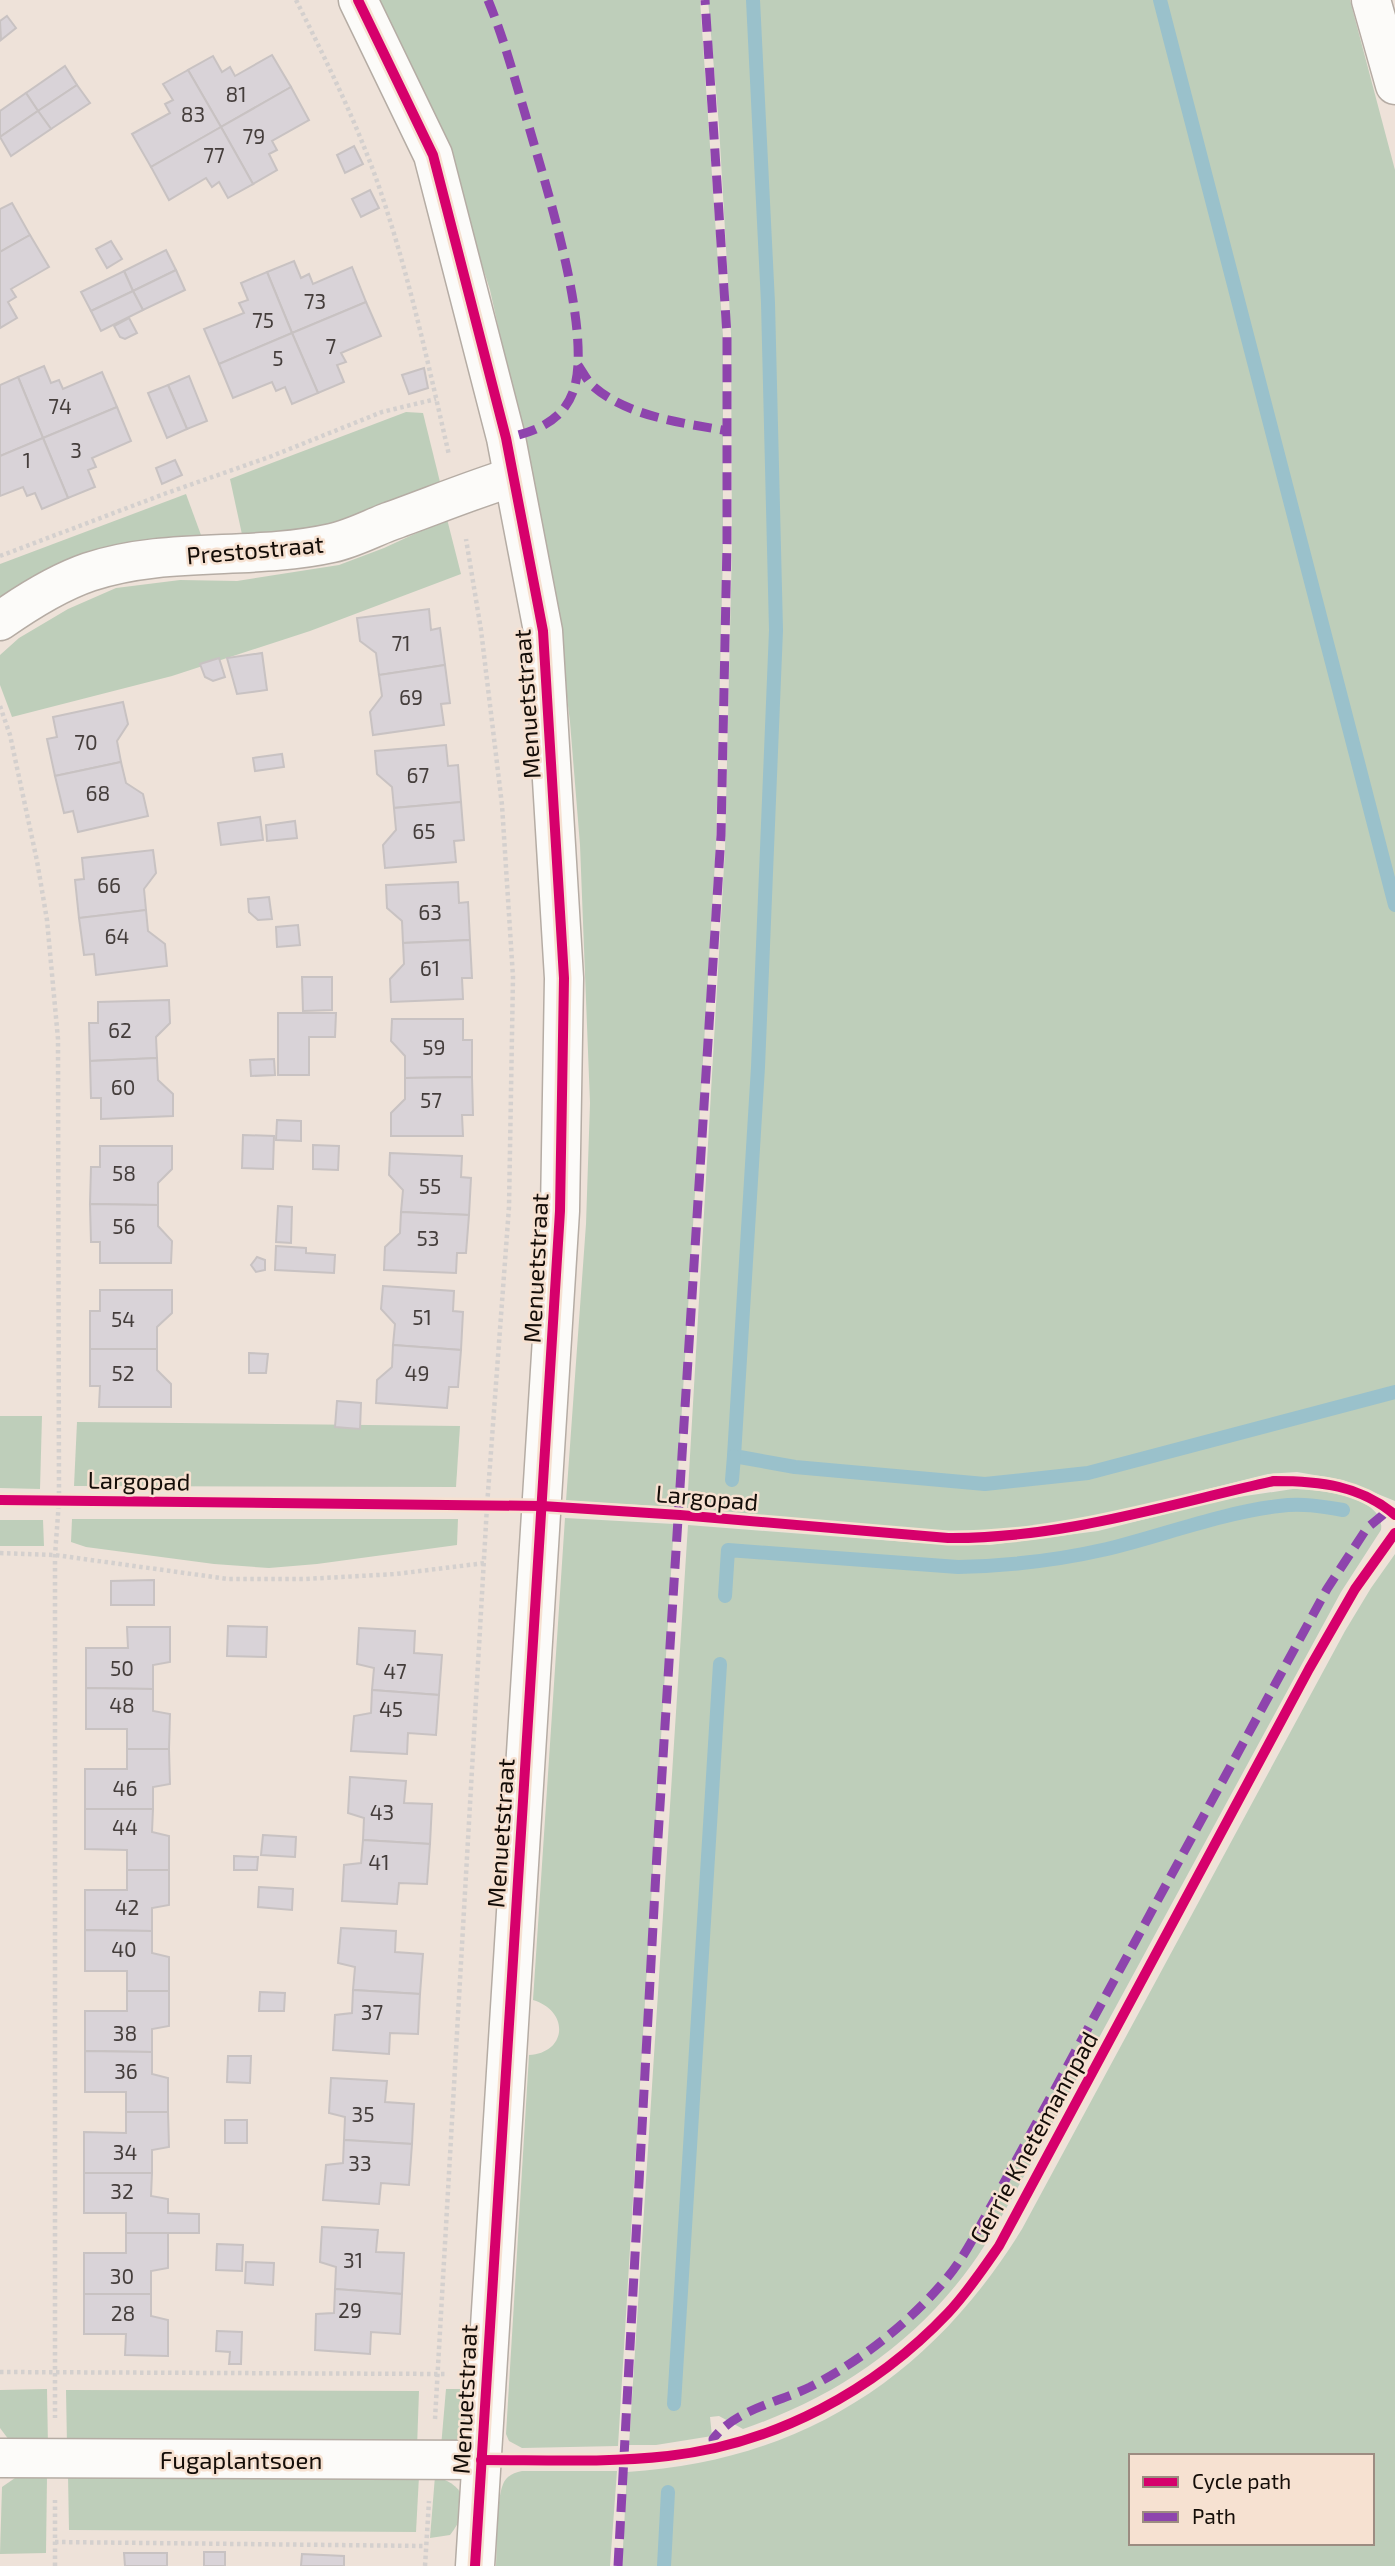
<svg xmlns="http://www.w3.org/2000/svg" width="1395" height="2566" font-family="'Exo 2',sans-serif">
  <rect width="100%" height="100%" fill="#eee2d9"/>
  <g fill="#beceba" fill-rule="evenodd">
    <polygon points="379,0 700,0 723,336 723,551 716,845 676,1507 566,1501 586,1224 590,1103 580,845 570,722 558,621 522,434 490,290 438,127"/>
    <path d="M708,0H1350L1395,170V1501L1343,1480L1297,1472L1268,1474C1182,1495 1093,1522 1004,1529C900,1537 791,1518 687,1508L725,849L732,546L731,334L719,126Z"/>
    <polygon points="406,412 423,413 440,482 335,531 243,539 230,479"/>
    <polygon points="186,494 201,535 194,543 0,605 0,564"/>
    <polygon points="447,519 461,574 310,631 172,676 12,717 0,685 0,655 19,638 68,609 116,588 180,580 237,581 339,565 384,548"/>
    <polygon points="0,1416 42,1416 40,1489 0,1488"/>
    <polygon points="77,1422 460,1426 456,1487 74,1486"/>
    <path d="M1293,1489C1317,1489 1386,1496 1381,1530L1341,1592L1012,2198C997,2224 983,2251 964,2275C907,2349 831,2399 743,2429L719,2416L710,2417L712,2436L656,2445H629L688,1525L920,1543L990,1545L1098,1531L1225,1499Z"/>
    <path d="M565,1518L674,1524L618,2446L522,2448L509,2441L506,2434L529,2055C567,2053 570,2011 533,2000Z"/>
    <polygon points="72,1519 458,1519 457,1545 317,1564 269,1568 214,1564 86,1547 71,1542"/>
    <polygon points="0,1520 43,1520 44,1546 0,1546"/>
    <path d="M1395,1554V2566H622L627,2472C802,2461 931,2377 1022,2229L1345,1631L1371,1588ZM1131,2456H1372V2543H1131Z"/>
    <polygon points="47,2389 48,2447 9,2440 0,2428 0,2390"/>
    <polygon points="446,2389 471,2389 468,2428 455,2444 441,2447"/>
    <polygon points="66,2390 419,2391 417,2448 67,2445"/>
    <path d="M522,2471H617L610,2566H496C497,2547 496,2497 504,2482C508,2475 514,2473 522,2471Z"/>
    <polygon points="68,2475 419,2476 416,2532 69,2530"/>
    <path d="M435,2476C470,2487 470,2509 450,2535L430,2538Z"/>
    <polygon points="47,2477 46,2553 0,2554 2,2487 15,2478"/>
  </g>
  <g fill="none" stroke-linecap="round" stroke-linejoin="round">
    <g stroke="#9ac1cb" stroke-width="14">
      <polyline points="753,0 768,303 776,630 758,1067 734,1456 795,1467 985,1484 1088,1473 1395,1392"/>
      <polyline points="1160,0 1395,905"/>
      <polyline points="732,1480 734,1456"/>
      <path d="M725,1596L728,1550L958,1567C1007,1566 1059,1560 1107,1549C1164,1535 1221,1513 1279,1506C1301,1503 1321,1506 1343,1510"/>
      <polyline points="674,2404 720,1664"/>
      <polyline points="664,2566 668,2492"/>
    </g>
  </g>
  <g fill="#d9d3d8" stroke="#c8c2c2" stroke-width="2">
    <polygon points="7,16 16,28 1,40 0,21"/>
    <polygon points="272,55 291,87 221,127 188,70 213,56 222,72 230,67 235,76"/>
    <polygon points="65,66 77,85 38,111 26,93"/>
    <polygon points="188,70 221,127 151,167 132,134 170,113 165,104 173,100 163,84"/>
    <polygon points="77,85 90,103 51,129 38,111"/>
    <polygon points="291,87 309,120 272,141 277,150 269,154 277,170 253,184 221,127"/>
    <polygon points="26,93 38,111 0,137 0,111"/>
    <polygon points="38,111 51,129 11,156 0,137"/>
    <polygon points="221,127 253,184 228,198 219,182 212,187 206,178 169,200 151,167"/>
    <polygon points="354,146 363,164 345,173 337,155"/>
    <polygon points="370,190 379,208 361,217 352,199"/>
    <polygon points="12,203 30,235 0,252 0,209"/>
    <polygon points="30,235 49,267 11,289 16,297 8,302 17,318 0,328 0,252"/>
    <polygon points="111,241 122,259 107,268 96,249"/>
    <polygon points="166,250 176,270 133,291 124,271"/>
    <polygon points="294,261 301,278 309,274 313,284 352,267 366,302 292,333 267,272"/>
    <polygon points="176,270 185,290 143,310 133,291"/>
    <polygon points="124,271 133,291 91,311 81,292"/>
    <polygon points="267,272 292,333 219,364 204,329 244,313 239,303 248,300 241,283"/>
    <polygon points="133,291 143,310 101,331 91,311"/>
    <polygon points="366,302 381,336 341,353 346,362 337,365 344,382 318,393 292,333"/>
    <polygon points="129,318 137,333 125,339 120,337 114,326"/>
    <polygon points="292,333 318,393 292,404 285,387 276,391 272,382 233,398 219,364"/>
    <polygon points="44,366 51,383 59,380 63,389 102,372 117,407 43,438 18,377"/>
    <polygon points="424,368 428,388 409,394 402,375"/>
    <polygon points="189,376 207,421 187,429 168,385"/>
    <polygon points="18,377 43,438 0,456 0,385"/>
    <polygon points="168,385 187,429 167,438 148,393"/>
    <polygon points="117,407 131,441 92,458 96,467 88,470 95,487 68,498 43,438"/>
    <polygon points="43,438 68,498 42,509 35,493 27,496 23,487 0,496 0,456"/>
    <polygon points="175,460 182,475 162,484 156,468"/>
    <polygon points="429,609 431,630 440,628 445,665 379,675 376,653 360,641 357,618"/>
    <polygon points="262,653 267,690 237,694 227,658"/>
    <polygon points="219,658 225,677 213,681 205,677 200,664"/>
    <polygon points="445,665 450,703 441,704 444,725 373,735 370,712 382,696 379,675"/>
    <polygon points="123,702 128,724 117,741 121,762 55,776 47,739 57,737 53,717"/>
    <polygon points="446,745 448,766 458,765 461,802 394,808 392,787 377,774 375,751"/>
    <polygon points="282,754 284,767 255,771 253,758"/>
    <polygon points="121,762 126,783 143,794 148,816 78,832 73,811 64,813 55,776"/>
    <polygon points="461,802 464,840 454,841 456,862 385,868 383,845 396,830 394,808"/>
    <polygon points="260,817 263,840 221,845 218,823"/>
    <polygon points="295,821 297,838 267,841 266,825"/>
    <polygon points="153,850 156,873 144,889 146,910 79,918 75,880 84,879 82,858"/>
    <polygon points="458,882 459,903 468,902 470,940 403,943 402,921 387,908 386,885"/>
    <polygon points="269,897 272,919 258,920 249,912 248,899"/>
    <polygon points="146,910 148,931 165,944 167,966 96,975 94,954 84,955 79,918"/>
    <polygon points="298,925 300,945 277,947 276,927"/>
    <polygon points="470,940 472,978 462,978 463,999 391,1002 390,979 404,964 403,943"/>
    <polygon points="302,977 332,977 332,1010 303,1011"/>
    <polygon points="169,1000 170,1023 156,1037 157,1058 90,1061 89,1023 98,1023 98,1002"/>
    <polygon points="278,1013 336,1013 335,1037 309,1037 309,1075 278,1075"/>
    <polygon points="392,1019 463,1019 463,1040 472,1040 472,1077 405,1078 405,1056 391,1041"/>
    <polygon points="157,1058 158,1080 173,1094 173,1116 101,1119 101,1098 91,1098 90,1061"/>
    <polygon points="274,1059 275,1075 251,1076 250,1060"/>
    <polygon points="472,1077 473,1115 462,1115 463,1136 391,1136 391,1113 405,1099 405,1078"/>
    <polygon points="277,1120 301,1121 301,1141 276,1140"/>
    <polygon points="243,1135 274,1136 273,1169 242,1168"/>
    <polygon points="313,1145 339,1146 338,1170 313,1169"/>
    <polygon points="100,1146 172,1146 172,1169 158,1183 158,1205 90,1204 91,1167 100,1167"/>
    <polygon points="390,1153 462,1156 461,1177 471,1178 469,1215 401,1212 403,1190 389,1175"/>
    <polygon points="90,1204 158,1205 158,1226 172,1241 171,1263 100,1263 100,1242 91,1242"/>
    <polygon points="278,1206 292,1207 291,1243 276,1242"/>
    <polygon points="401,1212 469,1215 466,1253 457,1253 456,1273 384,1270 385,1247 400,1233"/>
    <polygon points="276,1246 306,1248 306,1253 335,1255 334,1273 275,1270"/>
    <polygon points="257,1257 265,1260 265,1270 256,1272 251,1265"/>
    <polygon points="383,1286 454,1291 453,1311 463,1312 461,1350 393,1345 395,1324 381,1309"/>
    <polygon points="100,1290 172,1290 172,1313 157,1327 157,1349 90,1349 90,1311 100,1311"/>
    <polygon points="393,1345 461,1350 458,1387 449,1387 447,1408 376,1403 377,1380 392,1367"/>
    <polygon points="90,1349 157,1349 157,1370 171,1384 171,1407 99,1407 100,1386 90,1386"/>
    <polygon points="249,1353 268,1354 266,1373 249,1373"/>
    <polygon points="337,1401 361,1403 360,1429 335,1427"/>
    <polygon points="154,1580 154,1605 111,1605 111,1581"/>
    <polygon points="228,1626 267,1627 266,1657 227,1656"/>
    <polygon points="127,1627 170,1627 170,1662 153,1665 153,1689 86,1688 86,1648 128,1648"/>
    <polygon points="359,1628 415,1631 414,1653 442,1655 439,1695 372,1690 374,1668 357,1664"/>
    <polygon points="86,1688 153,1689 153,1711 170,1714 169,1749 127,1749 127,1729 86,1729"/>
    <polygon points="372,1690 439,1695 436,1735 408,1733 407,1754 351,1751 354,1716 371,1713"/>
    <polygon points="127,1749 169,1749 170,1784 153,1787 153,1809 85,1809 85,1769 127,1769"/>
    <polygon points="350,1777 406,1781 404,1803 432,1804 430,1844 363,1840 364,1818 348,1813"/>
    <polygon points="85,1809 153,1809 152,1832 169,1836 169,1870 127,1870 127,1850 85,1849"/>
    <polygon points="263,1835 296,1837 295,1857 261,1855"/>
    <polygon points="363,1840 430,1844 427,1884 399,1883 397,1904 342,1901 344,1865 361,1863"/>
    <polygon points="234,1856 258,1857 257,1870 234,1870"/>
    <polygon points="127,1870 169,1870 169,1905 152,1908 152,1931 85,1930 85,1890 127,1890"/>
    <polygon points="259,1887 293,1889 292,1910 258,1907"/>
    <polygon points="341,1928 396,1931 395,1952 423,1954 420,1994 353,1990 355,1967 338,1963"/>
    <polygon points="85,1930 152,1931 152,1953 169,1957 169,1991 127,1991 127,1971 85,1971"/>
    <polygon points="353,1990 420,1994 418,2034 390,2033 389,2054 333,2050 335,2015 352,2013"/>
    <polygon points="127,1991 169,1991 169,2026 152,2029 152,2052 85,2051 85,2011 127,2011"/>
    <polygon points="260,1992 285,1993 284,2011 259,2011"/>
    <polygon points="85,2051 152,2052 152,2074 168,2078 168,2112 126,2112 126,2092 85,2092"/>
    <polygon points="228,2056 251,2056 250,2083 227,2082"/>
    <polygon points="331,2078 387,2081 385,2102 414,2104 412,2144 344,2140 345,2117 329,2113"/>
    <polygon points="126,2112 168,2112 169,2147 152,2150 152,2173 84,2173 84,2132 126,2133"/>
    <rect x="225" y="2120" width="22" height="23"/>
    <polygon points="344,2140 412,2144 409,2185 381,2183 379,2204 323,2200 326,2165 343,2163"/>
    <polygon points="84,2173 152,2173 151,2196 168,2199 168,2213 199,2214 199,2233 126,2233 126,2213 84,2213"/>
    <polygon points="322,2227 378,2230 376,2252 404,2253 402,2294 335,2289 336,2267 320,2262"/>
    <polygon points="126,2233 168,2233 168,2268 151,2271 151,2294 84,2294 84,2253 126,2253"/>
    <polygon points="217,2244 243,2245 242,2271 216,2270"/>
    <polygon points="246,2262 274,2263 273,2285 245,2283"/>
    <polygon points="335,2289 402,2294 400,2334 371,2332 370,2354 315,2350 316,2314 334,2313"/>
    <polygon points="84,2294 151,2294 151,2316 168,2320 168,2356 125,2355 126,2334 84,2334"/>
    <polygon points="217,2331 242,2332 241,2364 229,2364 230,2352 216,2351"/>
    <rect x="204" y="2552" width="21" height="14"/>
    <polygon points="124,2553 167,2553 167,2566 125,2566"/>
    <polygon points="302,2554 344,2556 344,2566 301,2566"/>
  </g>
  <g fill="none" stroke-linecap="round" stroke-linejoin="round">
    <g stroke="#b5aca4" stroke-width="41">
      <g id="minor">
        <polyline points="358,0 433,155 506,438 543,631 564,978 560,1211 475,2566"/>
        <path d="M0,621C27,602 57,583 89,572C167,546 252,561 332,543C351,539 370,529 388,522C430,507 471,490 513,477"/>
        <polyline points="0,2458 481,2460"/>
      </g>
    </g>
    <g stroke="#b5aca4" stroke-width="41">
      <polyline id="highway" points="1371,0 1395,85"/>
    </g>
    <g stroke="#d4d0ce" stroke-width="4.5" stroke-dasharray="3.5 3.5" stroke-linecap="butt">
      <path d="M296,0C325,58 355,119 377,181C408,270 428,363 449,455"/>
      <polyline points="0,556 164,494 272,456 382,412 436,399"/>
      <polyline points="0,706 10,735 37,861 47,920 58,1039 59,1501 55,1555 55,2418"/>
      <polyline points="0,1553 55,1555 228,1579 305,1579 396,1574 485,1563"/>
      <polyline points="0,2372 447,2374"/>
      <polyline points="435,2419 487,1506 509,1207 513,977 502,805 481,630 466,539"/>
      <polyline points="55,2542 426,2546"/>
      <polyline points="55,2566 55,2500"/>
      <polyline points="425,2566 429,2501"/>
    </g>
    <use href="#minor" stroke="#fcfbf9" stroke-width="38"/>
    <use href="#highway" stroke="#fcfbf9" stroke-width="38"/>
    <g stroke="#8e44ad" stroke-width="9" stroke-dasharray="18 9" stroke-linecap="butt">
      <path d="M488,0C505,41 516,84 529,127C546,186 594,336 573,392C562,422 534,432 506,438"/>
      <path d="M578,365C583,372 587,381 594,387C629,417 683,423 728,431"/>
      <path d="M714,2448L713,2439C736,2409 777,2403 810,2387C861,2361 910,2322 947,2278C966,2255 979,2227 994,2201L1327,1589L1367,1528L1389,1510"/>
      <polyline points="618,2566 657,1853 721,835 727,544 727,335 705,0"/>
    </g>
    <g stroke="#f6e1d1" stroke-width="15">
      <g id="cycleway">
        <polyline points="358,0 433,155 506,438 543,631 564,978 560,1211 475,2566"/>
        <path d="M0,1500L542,1506L680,1515L948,1538C1060,1539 1166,1505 1274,1481C1319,1481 1360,1485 1395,1515"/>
        <path d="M481,2460C543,2460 607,2463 668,2456C775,2444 874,2391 948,2313C967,2293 983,2269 999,2246L1309,1669L1355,1589L1395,1533"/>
      </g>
    </g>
    <use href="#cycleway" stroke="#d6006c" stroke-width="10"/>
  </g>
  <g text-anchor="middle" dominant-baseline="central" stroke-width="5" stroke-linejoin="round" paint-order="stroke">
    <g font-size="21" fill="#453e3c">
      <text x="236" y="93">81</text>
      <text x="193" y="113">83</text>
      <text x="254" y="135">79</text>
      <text x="214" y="154">77</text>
      <text x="315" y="300">73</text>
      <text x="263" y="319">75</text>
      <text x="331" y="345">7</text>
      <text x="278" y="357">5</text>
      <text x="60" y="405">74</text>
      <text x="76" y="449">3</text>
      <text x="27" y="459">1</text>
      <text x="401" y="642">71</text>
      <text x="411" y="696">69</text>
      <text x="86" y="741">70</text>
      <text x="418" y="774">67</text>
      <text x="98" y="792">68</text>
      <text x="424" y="830">65</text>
      <text x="109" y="884">66</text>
      <text x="430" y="911">63</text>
      <text x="117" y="935">64</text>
      <text x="430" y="967">61</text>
      <text x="120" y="1029">62</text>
      <text x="434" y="1046">59</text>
      <text x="123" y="1086">60</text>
      <text x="431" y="1099">57</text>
      <text x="124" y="1172">58</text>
      <text x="430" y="1185">55</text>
      <text x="124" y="1225">56</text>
      <text x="428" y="1237">53</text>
      <text x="422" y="1316">51</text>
      <text x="123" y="1318">54</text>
      <text x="123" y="1372">52</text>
      <text x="417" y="1372">49</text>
      <text x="122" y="1667">50</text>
      <text x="395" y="1670">47</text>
      <text x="122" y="1704">48</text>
      <text x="391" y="1708">45</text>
      <text x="125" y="1787">46</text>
      <text x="382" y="1811">43</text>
      <text x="125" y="1826">44</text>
      <text x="379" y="1861">41</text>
      <text x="127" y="1906">42</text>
      <text x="124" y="1948">40</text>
      <text x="372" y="2011">37</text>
      <text x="125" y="2032">38</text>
      <text x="126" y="2070">36</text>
      <text x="363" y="2113">35</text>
      <text x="125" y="2151">34</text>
      <text x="360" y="2162">33</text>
      <text x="122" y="2190">32</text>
      <text x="353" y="2259">31</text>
      <text x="122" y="2275">30</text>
      <text x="350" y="2309">29</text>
      <text x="123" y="2312">28</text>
    </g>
    <g font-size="24" fill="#140d08" stroke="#f6e1d1">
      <text transform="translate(255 549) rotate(-5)">Prestostraat</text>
      <text transform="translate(526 704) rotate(-94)">Menuetstraat</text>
      <text transform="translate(535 1268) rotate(-87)">Menuetstraat</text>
      <text transform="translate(139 1480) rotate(1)">Largopad</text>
      <text transform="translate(707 1497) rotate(5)">Largopad</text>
      <text transform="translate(500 1833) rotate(-86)">Menuetstraat</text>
      <text transform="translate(1033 2137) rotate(-61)">Gerrie Knetemannpad</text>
      <text transform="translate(464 2399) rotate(-87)">Menuetstraat</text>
      <text x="241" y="2459">Fugaplantsoen</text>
    </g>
  </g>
  <rect x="1129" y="2454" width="245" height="91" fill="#f6e1d1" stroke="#9c8c81" stroke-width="2"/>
  <rect x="1143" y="2477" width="35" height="10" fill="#d6006c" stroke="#9c8c81" stroke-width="2"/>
  <text x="1192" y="2489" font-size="21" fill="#140d08">Cycle path</text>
  <rect x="1143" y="2512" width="35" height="10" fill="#8e44ad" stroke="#9c8c81" stroke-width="2"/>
  <text x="1192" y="2524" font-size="21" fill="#140d08">Path</text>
</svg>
